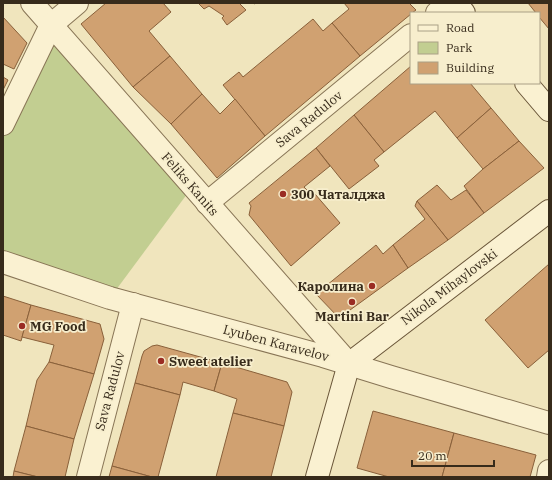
<svg xmlns="http://www.w3.org/2000/svg" width="552" height="480" font-family="'IBM Plex Serif',serif">
  <rect width="100%" height="100%" fill="#f0e5bd"/>
  <polygon fill="#c2ce91" points="51,25 193,186 110,298 3,262 3,124"/>
  <g fill="#d0a171" stroke="#89603a">
    <polygon points="106,3 163,3 171,12 149,31 170,56 133,87 81,24"/>
    <polygon points="198,3 239,3 246,10 227,25 222,18 224,16 209,6 204,9"/>
    <polygon points="344,3 409,3 416,10 412,13 411,13 411,14 360,56 332,23 349,9"/>
    <polygon points="528,3 549,3 549,29 539,17 539,13 536,13"/>
    <polygon points="3,17 27,43 14,69 3,64"/>
    <polygon points="313,19 323,31 332,23 360,56 265,136 223,85 239,72 243,77"/>
    <polygon points="170,56 202,94 171,124 133,87"/>
    <polygon points="411,66 411,83 470,83 491,108 457,138 435,111 384,152 354,115"/>
    <polygon points="3,77 8,80 3,90"/>
    <polygon points="202,94 220,114 235,99 265,136 217,178 171,124"/>
    <polygon points="491,108 519,141 483,169 457,138"/>
    <polygon points="354,115 384,152 374,160 379,166 349,189 316,148"/>
    <polygon points="519,141 544,168 484,213 464,186 483,169"/>
    <polygon points="316,148 330,166 304,187 313,196 315,194 340,223 291,266 249,215 251,206 249,203"/>
    <polygon points="437,185 451,200 466,190 484,213 448,240 417,201"/>
    <polygon points="417,201 448,240 408,268 393,245 425,219 415,206"/>
    <polygon points="376,245 383,254 393,245 408,268 339,318 316,294"/>
    <polygon points="549,264 549,350 528,368 485,320"/>
    <polygon points="3,296 31,305 21,341 3,335"/>
    <polygon points="31,305 100,324 104,339 94,374 49,362 54,345 22,337"/>
    <polygon points="157,345 222,363 214,391 183,382 180,395 135,383 142,356 144,351 152,346"/>
    <polygon points="49,362 94,374 74,439 26,426 37,380"/>
    <polygon points="222,363 287,382 292,392 284,426 233,413 237,399 214,391"/>
    <polygon points="135,383 180,395 158,477 152,477 112,466"/>
    <polygon points="373,411 454,433 442,477 389,477 357,468"/>
    <polygon points="233,413 284,426 271,477 216,477"/>
    <polygon points="26,426 74,439 65,477 38,477 14,471"/>
    <polygon points="454,433 536,455 530,477 442,477"/>
    <polygon points="112,466 152,477 109,477"/>
    <polygon points="14,471 38,477 13,477"/>
  </g>
  <g fill="none" stroke-linecap="round" stroke-linejoin="round">
    <g stroke="#887556" stroke-width="24">
      <g id="street">
        <polyline points="32,3 349,364"/>
        <polyline points="437,13 449,3"/>
        <polyline points="3,124 51,25 77,3"/>
        <polyline points="207,203 411,35"/>
        <polyline points="3,262 110,298 323,356 391,377 549,423"/>
        <polyline points="88,477 133,304"/>
        <polyline points="548,477 549,471"/>
      </g>
    </g>
    <g stroke="#6a5639" stroke-width="24">
      <g id="secondary">
        <polyline points="456,3 464,13"/>
        <polyline points="526,83 549,110"/>
        <polyline points="317,477 349,364 549,211"/>
      </g>
    </g>
    <polyline stroke="#887556" stroke-width="2.5" stroke-dasharray="3 2" stroke-linecap="butt" points="254,3 255,3"/>
    <use href="#street" stroke="#faf1d1" stroke-width="22"/>
    <use href="#secondary" stroke="#faf1d1" stroke-width="22"/>
  </g>
  <g fill="#9a2c23" stroke="#f7eecd" stroke-width="1.5">
    <circle cx="283" cy="194" r="4"/>
    <circle cx="372" cy="286" r="4"/>
    <circle cx="352" cy="302" r="4"/>
    <circle cx="22" cy="326" r="4"/>
    <circle cx="161" cy="361" r="4"/>
  </g>
  <g text-anchor="middle" dominant-baseline="central" stroke-width="3.5" stroke-linejoin="round" paint-order="stroke">
    <g font-size="13" fill="#372b1b" stroke="#f7eecd">
      <text transform="translate(309 119) rotate(-39)">Sava Radulov</text>
      <text transform="translate(190 184) rotate(49)">Feliks Kanits</text>
      <text transform="translate(449 287) rotate(-37)">Nikola Mihaylovski</text>
      <text transform="translate(276 343) rotate(15)">Lyuben Karavelov</text>
      <text transform="translate(110 391) rotate(-75)">Sava Radulov</text>
    </g>
    <g font-size="13" font-weight="bold" fill="#372b1b" stroke="#f7eecd" text-anchor="start">
      <text x="291" y="194">300 Чаталджа</text>
      <text x="364" y="286" text-anchor="end">Каролина</text>
      <text x="352" y="316" text-anchor="middle">Martini Bar</text>
      <text x="30" y="326">MG Food</text>
      <text x="169" y="361">Sweet atelier</text>
    </g>
  </g>
  <rect width="552" height="480" fill="none" stroke="#372b1b" stroke-width="8"/>
  <rect x="410" y="12" width="130" height="72" fill="#f7eecd" stroke="#aaa086"/>
  <rect x="418" y="25" width="20" height="6" fill="#faf1d1" stroke="#aaa086"/>
  <text x="446" y="32" font-size="12" fill="#372b1b">Road</text>
  <rect x="418" y="42" width="20" height="12" fill="#c2ce91" stroke="#aaa086"/>
  <text x="446" y="52" font-size="12" fill="#372b1b">Park</text>
  <rect x="418" y="62" width="20" height="12" fill="#d0a171" stroke="#aaa086"/>
  <text x="446" y="72" font-size="12" fill="#372b1b">Building</text>
  <path d="M412 460v6h82v-6" fill="none" stroke="#372b1b" stroke-width="2"/>
  <text x="418" y="460" font-size="12" fill="#372b1b" stroke="#f7eecd" stroke-width="3" paint-order="stroke">20 m</text>
</svg>
